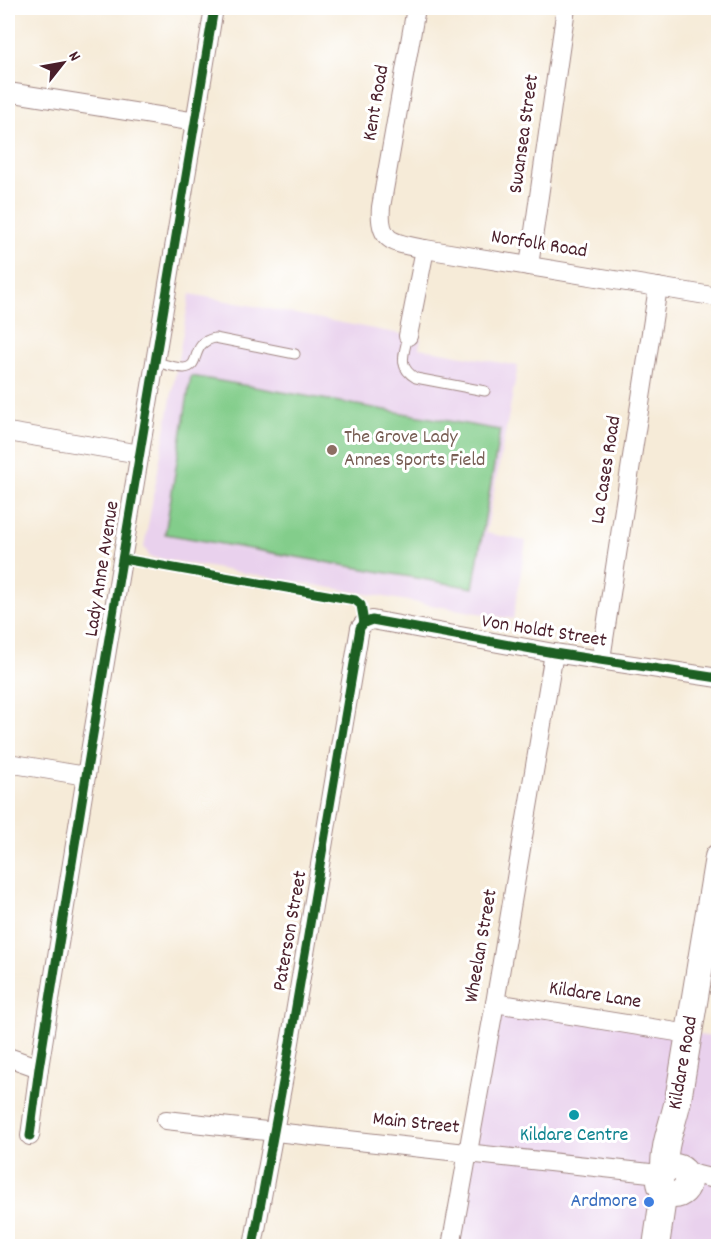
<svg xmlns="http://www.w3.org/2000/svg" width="726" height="1254" font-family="Dekko,sans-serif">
  <rect width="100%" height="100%" fill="#fff"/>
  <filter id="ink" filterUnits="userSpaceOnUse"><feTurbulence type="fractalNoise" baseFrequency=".0167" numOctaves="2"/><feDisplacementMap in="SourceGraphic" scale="12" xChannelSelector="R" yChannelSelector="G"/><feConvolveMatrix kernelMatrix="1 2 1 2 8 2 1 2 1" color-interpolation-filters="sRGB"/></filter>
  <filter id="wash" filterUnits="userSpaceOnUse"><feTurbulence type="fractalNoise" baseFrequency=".008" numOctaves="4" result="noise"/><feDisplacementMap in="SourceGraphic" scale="24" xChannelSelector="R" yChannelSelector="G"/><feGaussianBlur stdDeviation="1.35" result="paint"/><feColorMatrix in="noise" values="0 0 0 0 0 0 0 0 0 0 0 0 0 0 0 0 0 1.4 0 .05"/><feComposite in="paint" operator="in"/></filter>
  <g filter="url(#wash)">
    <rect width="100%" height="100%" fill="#f6ebd8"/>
    <g fill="#e9d1ed">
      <polygon points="190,294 421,338 419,348 518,366 486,533 526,541 513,619 150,557 144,547"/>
      <polygon points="495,1003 718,1038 718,1246 451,1246"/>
    </g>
    <polygon fill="#83cd8b" stroke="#66765b" stroke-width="1.5" points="191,376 500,430 473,588 165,534"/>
  </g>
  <g filter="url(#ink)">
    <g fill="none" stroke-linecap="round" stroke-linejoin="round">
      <g stroke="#a08582" stroke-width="11">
        <g id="lane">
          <path d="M408,336C404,354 397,367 416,378L485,391"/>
          <path d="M156,362C164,364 175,368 184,368C202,367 189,343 215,338L295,354"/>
        </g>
      </g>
      <g stroke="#a08582" stroke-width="20">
        <g id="street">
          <path d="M416,8L381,207C378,243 394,243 425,249L718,297"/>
          <polyline points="8,92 196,122"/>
          <polyline points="529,266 566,8"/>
          <polyline points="408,336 425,249"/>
          <polyline points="8,432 140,454"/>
          <polyline points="601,659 658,287"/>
          <polyline points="8,763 86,776"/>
          <polyline points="495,1003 689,1034"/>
          <polyline points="8,1057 39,1068"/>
          <polyline points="166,1120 650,1173 660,1177"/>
          <polyline points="30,1136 39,1068 86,776 214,8"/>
          <polyline points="686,1172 718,1180"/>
          <polyline points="253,1246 286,1066 360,628 364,623 372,620 554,653 718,678"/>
          <polyline points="451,1246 495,1003 554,653"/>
        </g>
      </g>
      <g stroke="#a08582" stroke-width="28">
        <g id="secondary">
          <circle cx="674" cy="1181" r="14"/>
          <path d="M664,1171C663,1145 673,1124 678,1100L718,857"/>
          <polyline points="656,1246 664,1191"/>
        </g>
      </g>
      <use href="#lane" stroke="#fff" stroke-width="9"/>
      <use href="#street" stroke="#fff" stroke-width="18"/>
      <use href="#secondary" stroke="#fff" stroke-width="26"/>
      <g stroke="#fff" stroke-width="13">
        <g id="cycleway">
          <polyline points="123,559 355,600 361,605 364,623"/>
          <polyline points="364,623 372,620 554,653 718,678"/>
          <polyline points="30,1136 39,1068 86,776 214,8"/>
          <polyline points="253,1246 286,1066 360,628 364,623"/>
        </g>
      </g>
      <use href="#cycleway" stroke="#1b5e20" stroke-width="9"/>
    </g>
  </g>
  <circle fill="#8d6e63" stroke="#fff" stroke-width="2" cx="332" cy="450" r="6"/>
  <circle fill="#0f9aa8" stroke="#fff" stroke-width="2" cx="574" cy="1115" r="6"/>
  <circle fill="#3f7fe0" stroke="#fff" stroke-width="2" cx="649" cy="1202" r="6"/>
  <g text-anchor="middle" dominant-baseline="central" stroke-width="6" stroke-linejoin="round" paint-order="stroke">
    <g font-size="20" fill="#4a1f2b" stroke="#fff">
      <text transform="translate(377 103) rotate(-80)">Kent Road</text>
      <text transform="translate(525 134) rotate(-82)">Swansea Street</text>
      <text transform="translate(539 245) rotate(9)">Norfolk Road</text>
      <text transform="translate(607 470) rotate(-81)">La Cases Road</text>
      <text transform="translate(103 569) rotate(-81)">Lady Anne Avenue</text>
      <text transform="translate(544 632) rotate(9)">Von Holdt Street</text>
      <text transform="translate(291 931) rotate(-80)">Paterson Street</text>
      <text transform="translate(482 946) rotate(-80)">Wheelan Street</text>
      <text transform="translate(595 996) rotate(9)">Kildare Lane</text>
      <text transform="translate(684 1063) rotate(-80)">Kildare Road</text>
      <text transform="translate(416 1124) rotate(6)">Main Street</text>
    </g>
    <g font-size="20" fill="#785e54" stroke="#fff" text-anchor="start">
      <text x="344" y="438">The Grove Lady<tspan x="344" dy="23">Annes Sports Field</tspan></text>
    </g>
    <g font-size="20" fill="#0d838f" stroke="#fff">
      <text x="574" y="1136">Kildare Centre</text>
    </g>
    <g font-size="20" fill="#366cbe" stroke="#fff" text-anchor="end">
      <text x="637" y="1202">Ardmore</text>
    </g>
  </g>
  <rect width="726" height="1254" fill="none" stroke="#fff" stroke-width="30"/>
  <g transform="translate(63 63) rotate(59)" stroke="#ffffff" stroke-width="4.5" paint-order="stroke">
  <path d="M0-4.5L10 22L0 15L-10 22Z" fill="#4a1f2b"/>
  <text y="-9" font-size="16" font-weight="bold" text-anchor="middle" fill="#4a1f2b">N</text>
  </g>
</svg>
